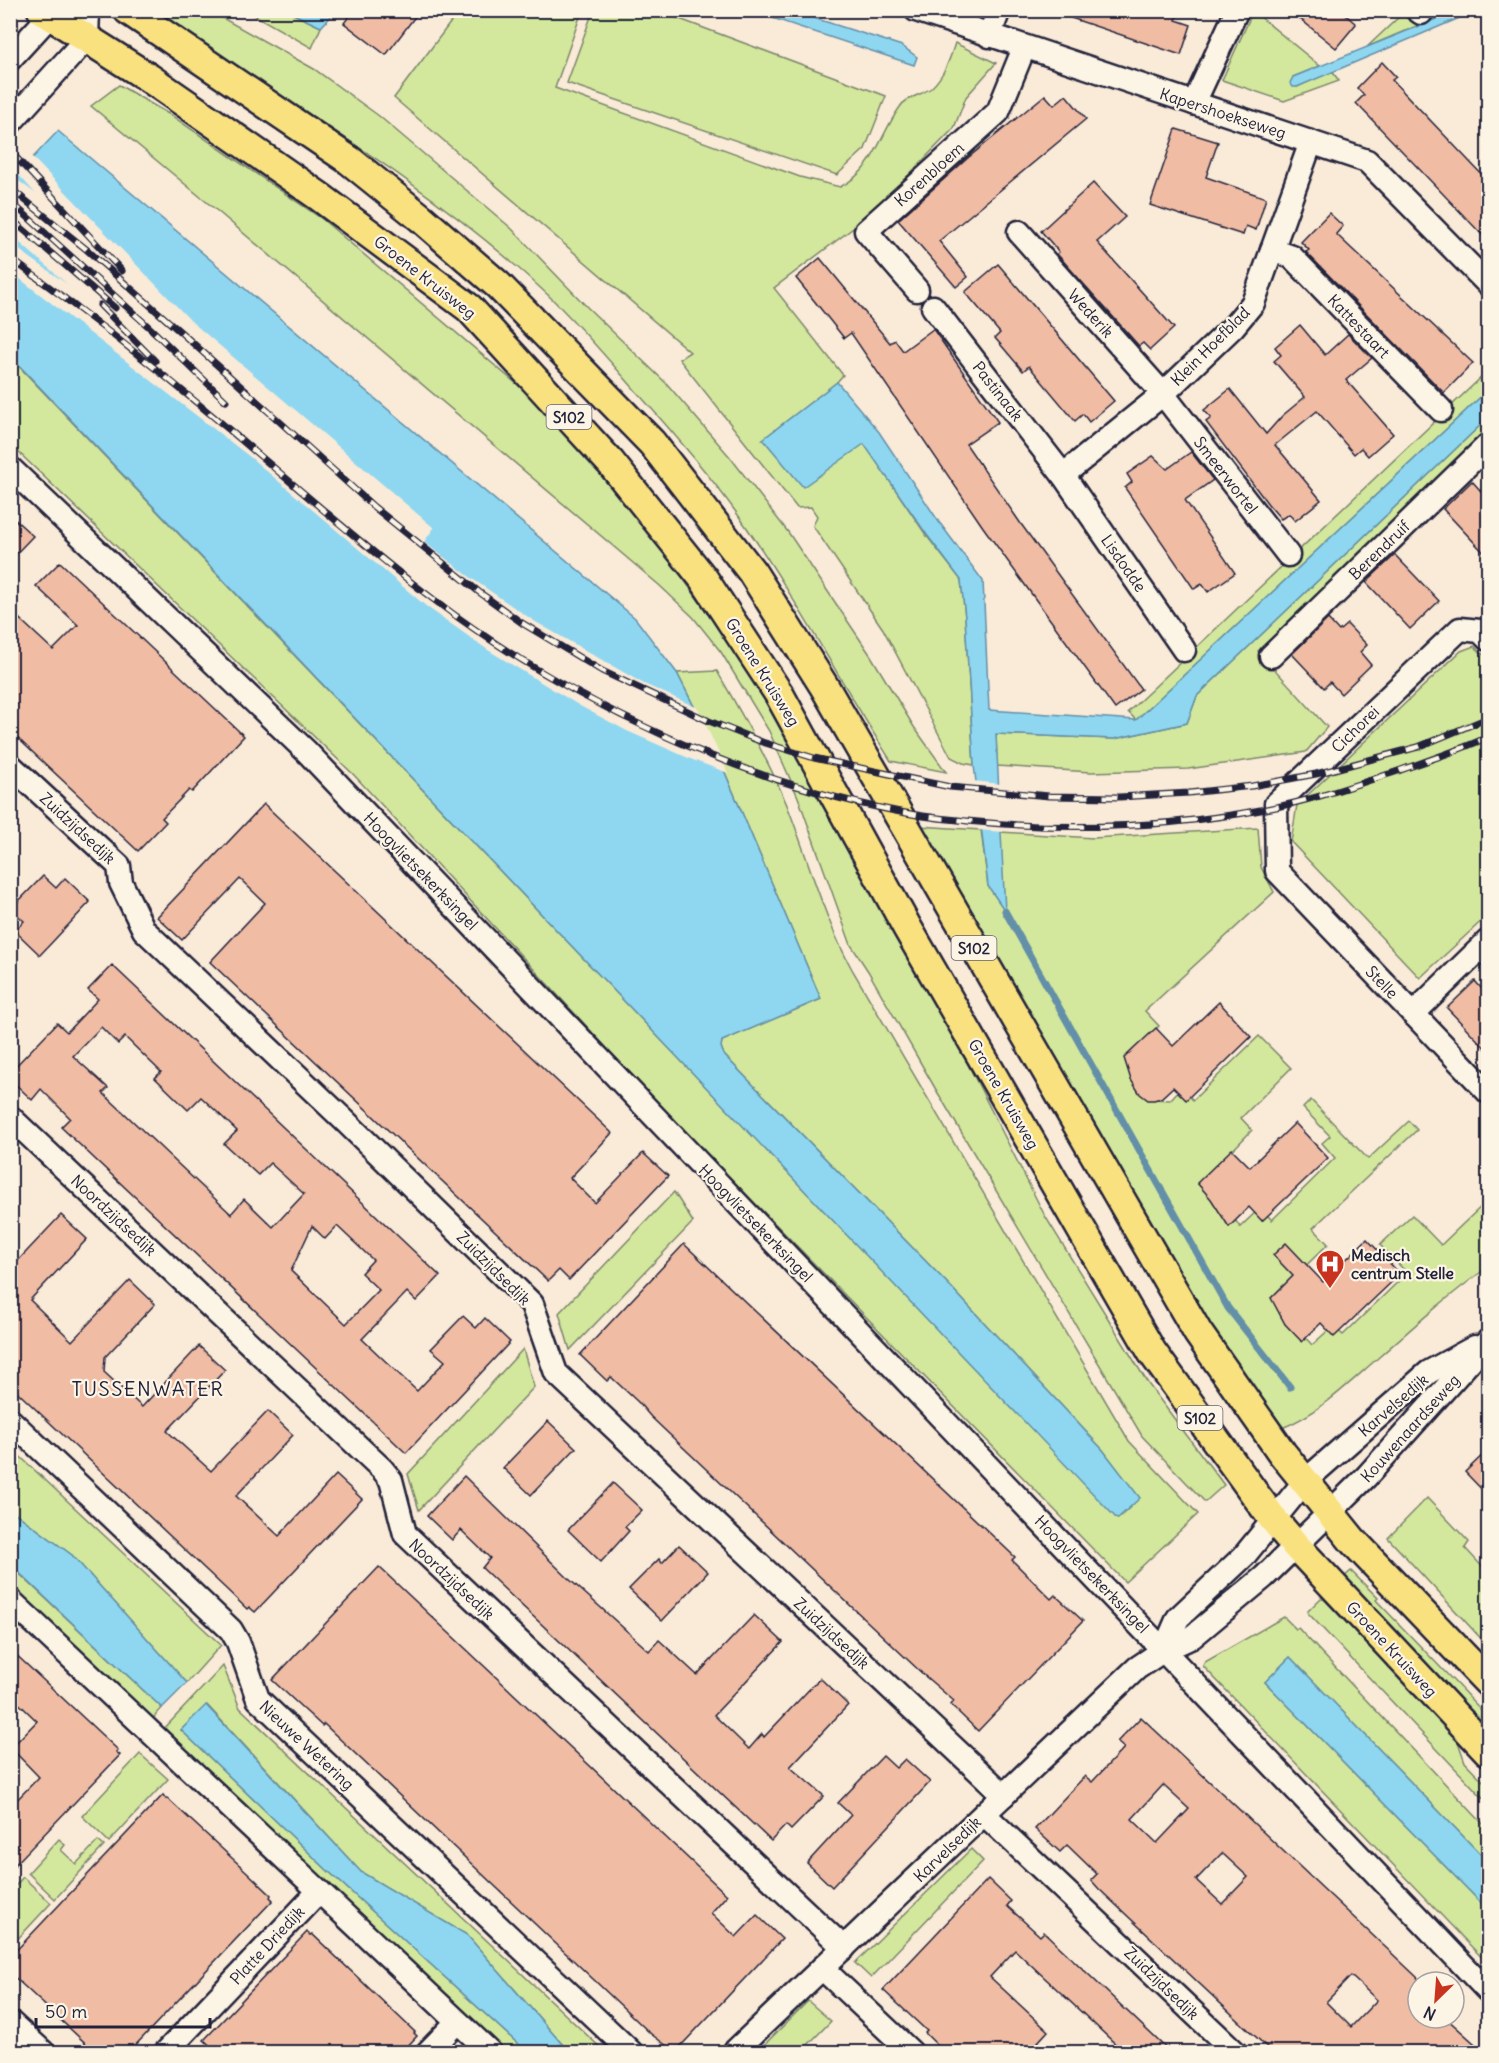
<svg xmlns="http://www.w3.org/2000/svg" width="1499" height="2063" font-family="Delius,sans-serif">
  <rect width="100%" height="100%" fill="#faead8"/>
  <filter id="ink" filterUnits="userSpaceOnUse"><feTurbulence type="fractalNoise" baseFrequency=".0167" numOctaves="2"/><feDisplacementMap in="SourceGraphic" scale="12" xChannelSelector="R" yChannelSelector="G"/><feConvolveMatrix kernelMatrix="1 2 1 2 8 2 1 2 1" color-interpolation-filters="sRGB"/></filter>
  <g filter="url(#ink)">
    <g fill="#d3e89c" stroke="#7a856c" stroke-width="1.5">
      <path d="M150,11H210L314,69L379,116L511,228L588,308L667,384L730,457L788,532L871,656L914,727L946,772L891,761C839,680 794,594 738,515C707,471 671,430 635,390C607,358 579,325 548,295C431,184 284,100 150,11Z"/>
      <polygon points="247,11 287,11 321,27 312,48"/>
      <path d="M459,11H582L555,88L800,177L840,187C875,170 879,136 900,107C906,97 922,95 931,88C944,76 950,59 955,43L996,63L966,97L954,128L869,216L774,288L843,375L837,382L763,439L864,443L926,535L961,580L965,617L974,765L963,763L951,757L883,629L813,526L817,516L811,507L797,508L679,359L690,352L394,98Z"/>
      <polygon points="658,11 886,96 865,149 837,175 567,83 593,11"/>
      <polygon points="1253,11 1320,66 1293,77 1297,87 1332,71 1339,81 1284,101 1222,80"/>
      <polygon points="1421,11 1452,11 1367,47 1401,15"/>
      <polygon points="119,85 172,116 322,219 538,402 598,470 668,557 737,655 782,729 949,1027 1045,1216 1149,1385 1224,1485 1205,1502 1142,1436 935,1088 868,971 851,945 798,797 769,731 721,652 693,617 659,585 215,209 91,106"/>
      <path d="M10,357L1118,1519L1139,1498L1103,1450L949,1285L724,1055L721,1047L722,1041L821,999L712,742L677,673L717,671C742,715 768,759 787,805C809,861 824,919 853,971L1129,1441L1198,1514L1125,1582L666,1112L353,774L11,445Z"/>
      <polygon points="1488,371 1488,390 1136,720 1128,712"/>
      <polygon points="1488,418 1488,435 1258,651 1327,727 1306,752 1188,769 1091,772 997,766 996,734 1114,739 1187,723 1197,696"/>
      <polygon points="1474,646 1488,659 1488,915 1420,978 1291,842 1297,805 1461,651"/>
      <path d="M919,826L981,830L988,886L1004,909L1000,832L1093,838L1258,828L1261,867L1274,892L1145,1011L1159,1026L1129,1056L1153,1099L1170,1100L1181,1088L1193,1100L1259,1036L1291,1068L1241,1118L1252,1130L1203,1181L1221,1200L1240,1227L1260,1208L1272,1220L1335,1158L1322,1143L1330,1136L1303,1108L1311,1100L1368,1159L1409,1121L1417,1130L1313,1228L1328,1244L1275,1296L1290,1320L1312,1345L1333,1326L1343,1335L1407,1273L1380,1245L1412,1215L1441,1245L1488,1200V1267C1449,1295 1415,1325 1378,1358C1348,1384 1320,1413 1282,1428L1209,1327Z"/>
      <polygon points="674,1192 693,1222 570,1350 559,1313"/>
      <polygon points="523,1349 534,1387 419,1510 408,1474"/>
      <polygon points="10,1447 221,1645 187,1683 72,1555 11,1510"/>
      <polygon points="1427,1498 1469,1542 1465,1548 1488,1573 1488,1646 1388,1538"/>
      <polygon points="10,1565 162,1708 150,1722 11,1589"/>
      <polygon points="1351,1571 1378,1598 1376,1600 1488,1717 1488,1731 1343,1578"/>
      <polygon points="1322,1597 1457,1739 1465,1762 1488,1786 1488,1803 1307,1612"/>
      <polygon points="1284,1617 1296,1629 1298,1628 1488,1829 1488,1862 1290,1657 1265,1682 1488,1910 1488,1964 1203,1666 1205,1662"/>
      <polygon points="223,1666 240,1708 605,2052 569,2052 467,1935 361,1872 207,1705 181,1730 326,1869 527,2052 501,2052 161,1732"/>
      <polygon points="140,1754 168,1779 109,1842 82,1816"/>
      <polygon points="59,1839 65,1845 61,1850 76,1864 98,1841 104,1846 55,1899 28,1873"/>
      <polygon points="971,1849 983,1861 871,1978 855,1963"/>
      <polygon points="23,1877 51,1903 11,1946 11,1891"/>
      <polygon points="808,2001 831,2021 801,2052 757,2052"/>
    </g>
    <g fill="#8fd7f0" stroke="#638fa8" stroke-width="1.5">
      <polygon points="287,11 336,11 321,27"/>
      <polygon points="751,11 792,11 902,46 917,57 914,65"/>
      <polygon points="1456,11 1476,11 1297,87 1293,87 1290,83 1293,77"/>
      <polygon points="58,131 635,618 677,673 712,742 821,999 722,1041 721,1047 724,1055 949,1285 1103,1450 1140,1498 1117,1519 11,357 10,182"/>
      <polygon points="837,382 879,432 939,522 983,581 989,710 1136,720 1488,390 1488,418 1197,696 1187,723 1114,739 996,734 1005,911 988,886 974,765 965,617 961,580 927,535 864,444 803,487 763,439"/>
      <polygon points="11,1510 72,1555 187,1683 162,1708 11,1565"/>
      <polygon points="1290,1657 1488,1862 1488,1910 1265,1682"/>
      <polygon points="206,1705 361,1872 467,1935 569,2052 527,2052 326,1869 181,1730"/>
    </g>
    <g fill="#faead8">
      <polygon points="31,156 192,322 434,528 424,542 474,580 534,621 644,684 698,708 728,773 693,760 627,731 580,706 488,650 427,607 250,457 11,272 11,244 67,284 11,235 10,178 12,176 35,193 16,172"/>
      <polygon points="973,781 1001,784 1003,832 978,830"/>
    </g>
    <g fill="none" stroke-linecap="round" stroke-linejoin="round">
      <polyline stroke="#638fa8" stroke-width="7" points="1005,911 1228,1308 1290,1387"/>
    </g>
    <g fill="#f1bca4" stroke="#22223b" stroke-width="1.5" fill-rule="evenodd">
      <polygon points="354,10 420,10 386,55 344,23"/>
      <polygon points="1059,10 1179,10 1176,20 1191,25 1181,55 1059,14"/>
      <polygon points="1289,10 1340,10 1356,24 1336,48"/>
      <polygon points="1382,62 1396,77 1392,80 1488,181 1488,241 1356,103 1364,95 1357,88"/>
      <polygon points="1045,95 1054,105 1066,95 1086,119 939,241 968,277 956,287 898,220 969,157"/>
      <polygon points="1176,129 1218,142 1206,177 1266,198 1256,230 1246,226 1243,235 1150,205"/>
      <polygon points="1093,183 1125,217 1097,242 1174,328 1150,350 1143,343 1139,346 1057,254 1059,252 1041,231"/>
      <polygon points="1329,213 1343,226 1336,234 1473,363 1444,393 1306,252 1309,250 1301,242"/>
      <polygon points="820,258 890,343 895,340 903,351 933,329 998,422 966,444 1021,524 1141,689 1115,709 983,527 851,333 844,338 796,278"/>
      <polygon points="998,264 1114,401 1089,422 1083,414 1075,421 1029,366 1023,371 995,338 1000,333 965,292"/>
      <polygon points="1300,325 1325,355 1348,334 1372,358 1346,380 1393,434 1368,456 1361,448 1354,454 1317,411 1275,445 1321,500 1295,521 1289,514 1281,519 1268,504 1206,422 1211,418 1204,410 1230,389 1266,434 1282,416 1305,397 1274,361 1281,355 1275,347"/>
      <polygon points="1191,452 1213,480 1185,500 1235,573 1208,592 1202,584 1194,589 1125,488 1132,482 1127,474 1153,456 1167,469"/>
      <polygon points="1472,481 1488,499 1488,557 1443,509"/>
      <polygon points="10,515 33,536 10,560"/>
      <polygon points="1395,555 1439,601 1410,629 1366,582"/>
      <polygon points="60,562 244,736 192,792 189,790 162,818 166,822 138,851 10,731 10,610 53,650 78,625 36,586"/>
      <polygon points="1328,619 1339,631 1347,624 1367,645 1360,652 1371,665 1341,694 1330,682 1324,688 1292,654"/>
      <polygon points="264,804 612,1133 570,1178 595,1203 643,1153 668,1176 569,1280 559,1270 548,1281 210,962 265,903 240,879 182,940 157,917"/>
      <polygon points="43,876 56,888 65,878 90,902 40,955 15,931 24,921 11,909"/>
      <path d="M112,965L440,1276L416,1301L407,1292L362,1339L401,1376L417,1391L445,1361L431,1349L463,1316L476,1328L485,1318L510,1342L406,1453L61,1127L70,1118L41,1089L32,1100L10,1079V1072L57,1023L67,1032L98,999L88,990ZM101,1027L118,1044L125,1037L161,1072L155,1078L188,1110L201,1097L215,1110L237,1131L224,1144L258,1175L270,1163L304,1194L273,1227L244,1199L231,1214L103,1093L108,1088L73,1056ZM312,1226L325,1239L337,1226L373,1260L361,1273L379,1290L346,1324L291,1271Z"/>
      <polygon points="1475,981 1488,996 1488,1051 1447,1008"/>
      <polygon points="1219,1002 1251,1037 1186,1100 1173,1087 1161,1098 1154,1100 1148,1100 1140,1094 1131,1080 1124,1058 1156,1028 1173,1046"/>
      <polygon points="1295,1123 1328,1158 1262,1221 1249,1207 1229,1227 1211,1199 1197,1183 1232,1149 1250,1167"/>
      <polygon points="61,1215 87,1239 30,1300 72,1341 130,1280 155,1304 105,1357 104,1372 142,1407 199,1346 225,1370 167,1431 211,1471 268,1411 293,1435 236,1496 279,1536 336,1475 362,1499 255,1612 249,1607 247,1609 224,1587 10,1385 10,1269"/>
      <polygon points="1367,1239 1400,1274 1334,1337 1321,1323 1302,1342 1285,1324 1271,1298 1293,1276 1273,1255 1286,1243 1323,1282"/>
      <polygon points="684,1244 1015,1557 1012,1560 1051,1599 1055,1595 1083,1621 978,1731 951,1705 954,1701 926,1677 651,1417 638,1402 611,1377 607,1381 580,1355"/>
      <polygon points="548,1421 576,1448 531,1495 503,1468"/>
      <polygon points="1488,1450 1488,1496 1465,1472"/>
      <polygon points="464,1476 569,1579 649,1651 659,1640 697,1675 754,1615 783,1642 714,1715 749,1749 762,1734 764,1737 820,1678 848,1705 790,1767 824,1796 791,1830 786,1825 771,1841 482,1568 490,1558 461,1530 452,1540 427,1516"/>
      <polygon points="613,1483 642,1510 625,1527 629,1531 601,1562 568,1530"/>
      <polygon points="679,1545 708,1572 662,1621 629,1589 659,1559 662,1563"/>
      <polygon points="379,1567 727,1895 711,1913 736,1937 757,1915 782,1939 675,2052 651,2034 324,1724 322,1726 272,1680"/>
      <polygon points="10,1649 118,1750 116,1752 120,1755 10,1870 10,1807 39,1777 11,1748 37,1721 10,1695"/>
      <path d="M1141,1717L1418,1978V2018H1446L1484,2052H1272L1099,1889L1091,1880L1097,1874L1067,1845L1060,1852L1035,1829L1085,1776L1092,1782L1124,1748L1117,1742ZM1163,1785L1189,1809L1157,1843L1132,1819ZM1222,1853L1248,1877L1222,1904L1196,1880ZM1351,1976L1377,2000L1351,2027L1326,2002Z"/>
      <polygon points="883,1756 896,1768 905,1759 930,1782 832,1887 807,1863 851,1815 838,1803"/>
      <polygon points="163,1795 166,1799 167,1798 246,1871 271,1895 270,1897 273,1900 129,2052 95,2052 10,1973 10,1957"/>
      <polygon points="988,1879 1011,1901 1007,1906 1040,1936 1044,1932 1170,2052 1124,2052 1015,1950 990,1977 1048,2031 1038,2042 1049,2052 944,2052 925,2033 927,2031 883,1990"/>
      <polygon points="307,1932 310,1935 312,1934 415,2032 414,2033 417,2036 402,2052 217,2052 204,2040"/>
    </g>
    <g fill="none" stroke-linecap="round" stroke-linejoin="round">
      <g stroke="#22223b" stroke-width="27">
        <g id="minor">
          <polyline points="916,10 1367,161 1488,284"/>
          <polyline points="1417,10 1421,13"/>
          <polyline points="989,36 999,10"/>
          <polyline points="10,59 55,10"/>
          <polyline points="1194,103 1237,10"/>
          <polyline points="10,123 87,38 88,10"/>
          <polyline points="1019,232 1163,394 1288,555"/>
          <polyline points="1272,250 1292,257 1441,410"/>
          <polyline points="917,290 866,231 998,112 1024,48"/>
          <polyline points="933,307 1063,475 1184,650"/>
          <polyline points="10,468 307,752 1488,1991"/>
          <polyline points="1063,475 1163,394 1233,327 1253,303 1311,142"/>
          <polyline points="1488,639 1480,631 1460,629 1276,804 1277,871 1488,1092"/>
          <polyline points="1271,656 1488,445"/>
          <polyline points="10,765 119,866 121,883 144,930 344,1120 532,1304 556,1373 1004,1795"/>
          <polyline points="1413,1014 1488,941"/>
          <polyline points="10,1117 382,1469 391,1480 405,1534 844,1948"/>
          <polyline points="10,1420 231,1630 238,1642 258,1699 631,2052"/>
          <polyline points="10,1600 490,2052"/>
          <polyline points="1164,1650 1178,1618 1244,1556 1305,1481 1429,1372 1475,1347"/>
          <polyline points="984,1814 1235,2052"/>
          <polyline points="822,1968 911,2052"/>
          <polyline points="10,2022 43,2052"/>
          <polyline points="166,2052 319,1891"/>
          <polyline points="428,2052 457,2022"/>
          <polyline points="734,2052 1137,1668 1164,1650 1192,1637 1264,1577 1366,1477 1488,1341"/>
        </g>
      </g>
      <g stroke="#22223b" stroke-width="33">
        <g id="major">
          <polyline points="42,10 149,78 191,107 320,197 469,308 611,463 703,578 779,694 908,929 1152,1352 1273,1519 1296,1546 1488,1751"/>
          <polyline points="128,10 349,160 421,218 498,285 652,443 752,572 824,686 1198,1333 1282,1453 1353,1541 1488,1682"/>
        </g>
      </g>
      <use href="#minor" stroke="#fcf5e5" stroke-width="22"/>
      <use href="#major" stroke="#fae180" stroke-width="28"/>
      <g stroke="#22223b" stroke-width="7">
        <g id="rail">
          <polyline points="10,151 122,271"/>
          <polyline points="10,188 86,249 185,336 374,507 479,592 522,623 602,671 709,721 762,742 814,758 950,787 1049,796 1119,797 1189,793 1252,786 1316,774 1418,747 1488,718"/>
          <polyline points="10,201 149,327 226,401"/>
          <polyline points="10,218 115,308"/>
          <path d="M10,258C78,307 144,358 208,412C283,474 355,540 433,599C570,703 748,786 917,815C933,818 950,819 967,821C1067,831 1167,828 1266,809C1310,801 1352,786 1395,772C1426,761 1458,751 1488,737"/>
          <polyline points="100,305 155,361"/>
        </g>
      </g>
      <use href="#rail" stroke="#fcf5e5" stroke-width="4.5" stroke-dasharray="14" stroke-linecap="butt"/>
    </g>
  </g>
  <defs>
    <g id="hospital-pin" transform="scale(1.5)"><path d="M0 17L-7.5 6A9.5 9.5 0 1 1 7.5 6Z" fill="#c8321e" stroke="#fcf5e5"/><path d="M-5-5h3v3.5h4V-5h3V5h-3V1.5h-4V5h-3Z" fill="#fff"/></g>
  </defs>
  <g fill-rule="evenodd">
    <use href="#hospital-pin" x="1330" y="1264"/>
  </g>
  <g text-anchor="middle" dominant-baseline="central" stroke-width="4.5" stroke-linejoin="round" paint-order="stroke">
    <g fill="#fcf5e5" stroke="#63616e" stroke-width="1.5">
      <rect x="546.5" y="405" width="45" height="24" rx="4.5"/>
      <rect x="951.5" y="936" width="45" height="24" rx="4.5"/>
      <rect x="1177.5" y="1406" width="45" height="24" rx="4.5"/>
    </g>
    <g font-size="15" font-weight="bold" fill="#22223b">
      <text x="569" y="417">S102</text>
      <text x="974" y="948">S102</text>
      <text x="1200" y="1418">S102</text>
    </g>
    <g font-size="16" fill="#22223b" stroke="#fcf5e5">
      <text transform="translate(1223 113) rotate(18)">Kapershoekseweg</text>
      <text transform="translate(929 174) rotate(-42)">Korenbloem</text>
      <text transform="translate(425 277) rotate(38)">Groene Kruisweg</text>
      <text transform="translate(1091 313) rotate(48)">Wederik</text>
      <text transform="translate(1359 326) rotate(46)">Kattestaart</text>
      <text transform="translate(1210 346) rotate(-45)">Klein Hoefblad</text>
      <text transform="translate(998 391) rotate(52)">Pastinaak</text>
      <text transform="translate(1226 475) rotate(52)">Smeerwortel</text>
      <text transform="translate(1379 550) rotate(-44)">Berendruif</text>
      <text transform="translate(1124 563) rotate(55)">Lisdodde</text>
      <text transform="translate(763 672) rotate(58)">Groene Kruisweg</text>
      <text transform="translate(1355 729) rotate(-44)">Cichorei</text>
      <text transform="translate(78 828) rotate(43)">Zuidzijdsedijk</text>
      <text transform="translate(421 871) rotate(46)">Hoogvlietsekerksingel</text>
      <text transform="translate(1382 982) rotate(46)">Stelle</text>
      <text transform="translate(1004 1094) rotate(60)">Groene Kruisweg</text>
      <text transform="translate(114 1215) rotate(43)">Noordzijdsedijk</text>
      <text transform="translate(756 1223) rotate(46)">Hoogvlietsekerksingel</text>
      <text transform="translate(494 1268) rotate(45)">Zuidzijdsedijk</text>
      <text transform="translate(1393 1405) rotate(-41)">Karvelsedijk</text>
      <text transform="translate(1410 1428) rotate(-48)">Kouwenaardseweg</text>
      <text transform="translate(1092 1574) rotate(46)">Hoogvlietsekerksingel</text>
      <text transform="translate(452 1579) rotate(43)">Noordzijdsedijk</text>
      <text transform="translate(832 1633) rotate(43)">Zuidzijdsedijk</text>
      <text transform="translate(1392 1649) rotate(47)">Groene Kruisweg</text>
      <text transform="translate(307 1745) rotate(43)">Nieuwe Wetering</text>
      <text transform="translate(947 1849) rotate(-44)">Karvelsedijk</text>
      <text transform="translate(267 1945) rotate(-47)">Platte Driedijk</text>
      <text transform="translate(1162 1983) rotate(44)">Zuidzijdsedijk</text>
    </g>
    <g font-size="16" font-weight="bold" fill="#22223b" stroke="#fcf5e5" text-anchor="start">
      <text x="1351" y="1255">Medisch<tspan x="1351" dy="18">centrum Stelle</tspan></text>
    </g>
    <g font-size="20" letter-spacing="1.5" fill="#22223b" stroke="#fcf5e5">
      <text x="148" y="1388">TUSSENWATER</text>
    </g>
  </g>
  <rect width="1499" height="2063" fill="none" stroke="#fcf5e5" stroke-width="36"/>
  <rect x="18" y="18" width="1463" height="2027" fill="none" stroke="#22223b" stroke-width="2" filter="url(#ink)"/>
  <g transform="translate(1436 2000) rotate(205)"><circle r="28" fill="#fcf5e5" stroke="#a5a1a1" stroke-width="1.5"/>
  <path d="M0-4.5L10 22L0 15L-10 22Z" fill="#c8321e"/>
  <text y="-9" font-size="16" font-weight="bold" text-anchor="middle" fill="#22223b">N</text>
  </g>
  <path d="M36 2018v9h174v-9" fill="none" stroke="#22223b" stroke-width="3"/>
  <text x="45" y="2018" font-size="18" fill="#22223b" stroke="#fcf5e5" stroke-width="4.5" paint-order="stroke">50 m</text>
</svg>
